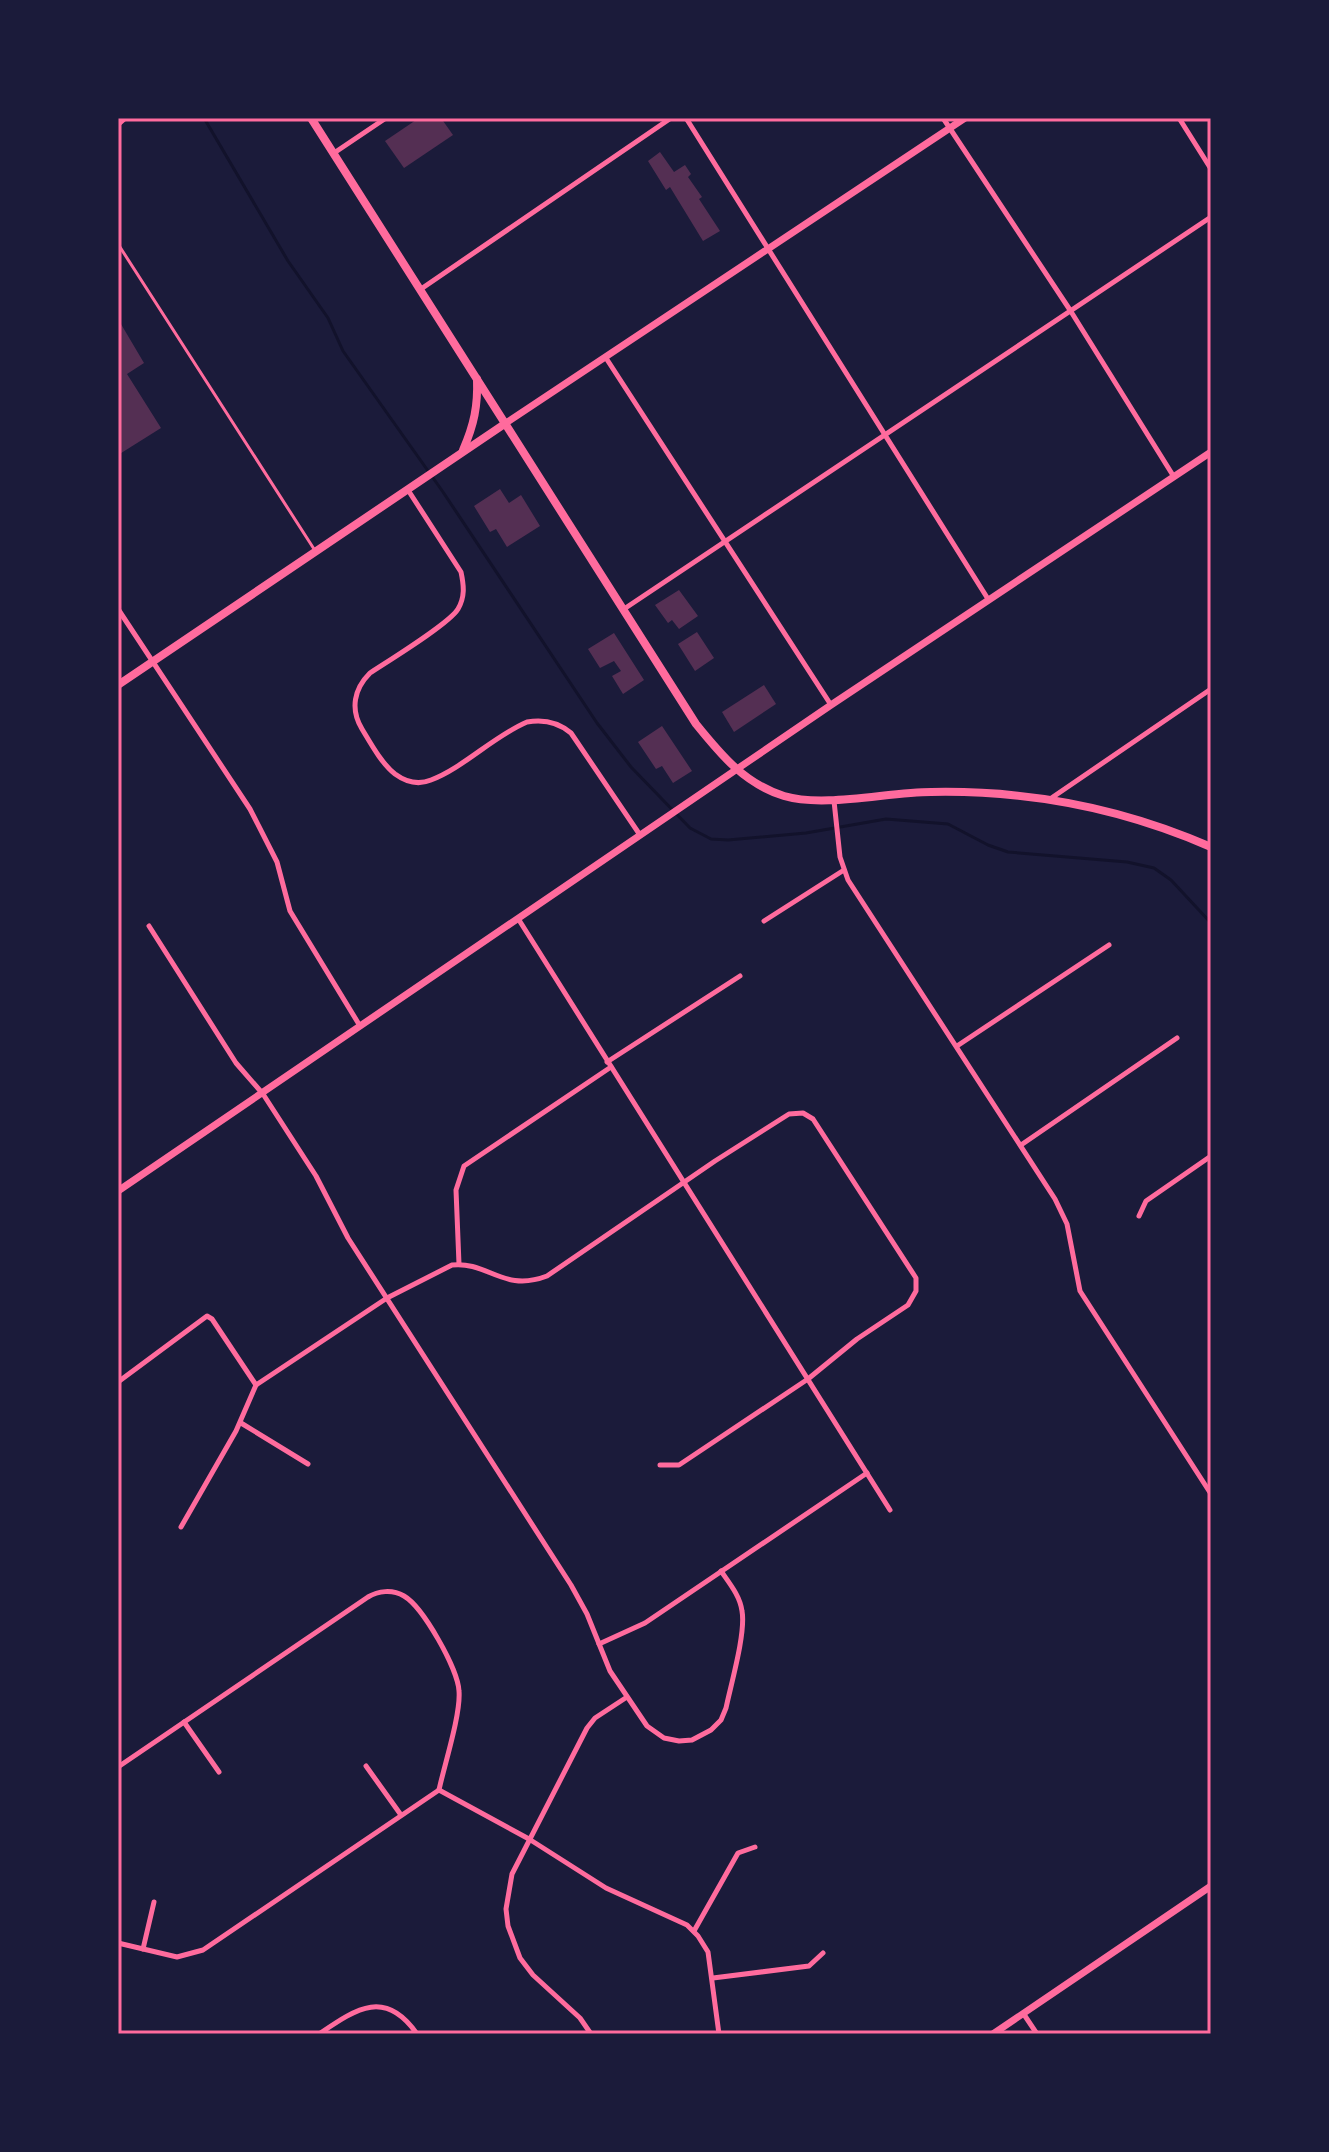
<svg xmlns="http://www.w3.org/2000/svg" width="1329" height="2152" font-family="'Open Sans',sans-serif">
  <rect width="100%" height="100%" fill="#1b1b3a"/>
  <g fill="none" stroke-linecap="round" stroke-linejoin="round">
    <polyline stroke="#12122b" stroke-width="3" points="204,118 288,261 328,318 343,351 443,492 597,723 631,767 690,828 711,839 728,840 806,833 886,819 948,824 988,845 1008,852 1127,862 1154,868 1171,880 1211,923"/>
  </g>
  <g fill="#542f53">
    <polygon points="419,118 441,118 453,135 404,168 385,141"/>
    <polygon points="660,152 674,172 685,165 691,174 688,177 702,197 699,199 720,231 703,241 670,187 666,190 648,161"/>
    <polygon points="118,319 144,363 127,374 161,428 118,455"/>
    <polygon points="500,489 509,503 521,495 540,526 507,547 496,529 490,532 474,506"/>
    <polygon points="679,590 698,616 679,629 672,620 668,623 655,605"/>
    <polygon points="697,632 714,658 695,671 678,644"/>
    <polygon points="614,633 644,680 623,694 612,676 621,671 614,661 600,668 588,649"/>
    <polygon points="764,685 776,704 734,732 722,712"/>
    <polygon points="662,726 692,771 673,783 662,766 656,769 638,742"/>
  </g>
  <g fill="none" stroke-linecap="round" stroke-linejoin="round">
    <g stroke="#ff6b9d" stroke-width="3">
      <polyline points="118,126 127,118"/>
      <polyline points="118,244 314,549"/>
    </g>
    <g stroke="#ff6b9d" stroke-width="5">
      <polyline points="686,118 988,599"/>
      <polyline points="943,118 1070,310 1174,477"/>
      <polyline points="1179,118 1211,169"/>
      <polyline points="334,153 386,118"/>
      <polyline points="421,289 671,118"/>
      <polyline points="606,358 831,705"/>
      <path d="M408,490L461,572C464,586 465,597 458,609C449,624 388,661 370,673C354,689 350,709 362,729C371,744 382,764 395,774C406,782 419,785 431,780C463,768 494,736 527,722C544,719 558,722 571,733L640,835"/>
      <polyline points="118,609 250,809 277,862 290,911 360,1026"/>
      <polyline points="624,609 1211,217"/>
      <polyline points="1050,799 1211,689"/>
      <polyline points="834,801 840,857 848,880 1055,1199 1067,1224 1080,1291 1211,1494"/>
      <polyline points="519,920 890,1510"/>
      <polyline points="764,921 844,870"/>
      <path d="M149,926L236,1063L263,1094L316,1176L348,1238L571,1585L587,1614L610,1671L647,1726L664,1738L679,1741L692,1740L711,1730L721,1720L726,1708C731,1684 746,1633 742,1611C740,1596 730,1584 721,1571"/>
      <polyline points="957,1046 1109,945"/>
      <polyline points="607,1062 740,976"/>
      <polyline points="1021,1145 1177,1038"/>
      <polyline points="1139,1216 1146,1201 1211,1156"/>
      <polyline points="459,1264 456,1190 464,1166 611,1067"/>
      <polyline points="118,1382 207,1316 212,1319 256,1385"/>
      <polyline points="241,1423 308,1464"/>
      <path d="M181,1527L236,1431L256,1385L387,1298L452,1265C488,1261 503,1293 547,1276L715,1161L789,1114L803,1113L813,1119L916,1278V1291L908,1305L857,1339L808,1379L679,1465H660"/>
      <polyline points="599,1644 645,1623 867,1473"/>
      <polyline points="184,1722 219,1772"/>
      <polyline points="366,1766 401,1815"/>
      <path d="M118,1767L368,1597C378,1591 392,1589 404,1596C423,1607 458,1669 459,1691C461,1714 444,1766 439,1790"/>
      <polyline points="439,1790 529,1839 606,1888 687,1925 698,1936 708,1952 719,2034"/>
      <polyline points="694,1931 738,1853 755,1847"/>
      <polyline points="118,1943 177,1957 203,1950 439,1790"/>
      <polyline points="143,1949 154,1902"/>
      <polyline points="713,1978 809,1966 823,1953"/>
      <polyline points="1023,2013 1037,2034"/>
      <path d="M319,2034C356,2009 385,1988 417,2034"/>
      <polyline points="591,2034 580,2018 533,1975 520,1958 508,1926 506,1909 512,1874 587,1728 595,1718 627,1697"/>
    </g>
    <g stroke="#ff6b9d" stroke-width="7">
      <polyline points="506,423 965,118"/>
      <polyline points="118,1191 831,705 1211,452"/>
      <polyline points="993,2034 1211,1886"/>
    </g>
    <g stroke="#ff6b9d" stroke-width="8">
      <path d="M311,118L696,724C721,755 745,784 784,796C824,808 888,792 931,792C1028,790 1122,808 1211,847"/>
      <path d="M463,450C474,425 478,406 477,379"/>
      <polyline points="118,685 506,423"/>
    </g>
  </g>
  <rect width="1329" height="2152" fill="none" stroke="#1b1b3a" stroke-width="240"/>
  <rect x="120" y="120" width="1089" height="1912" fill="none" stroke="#ff6b9d" stroke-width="3"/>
</svg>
